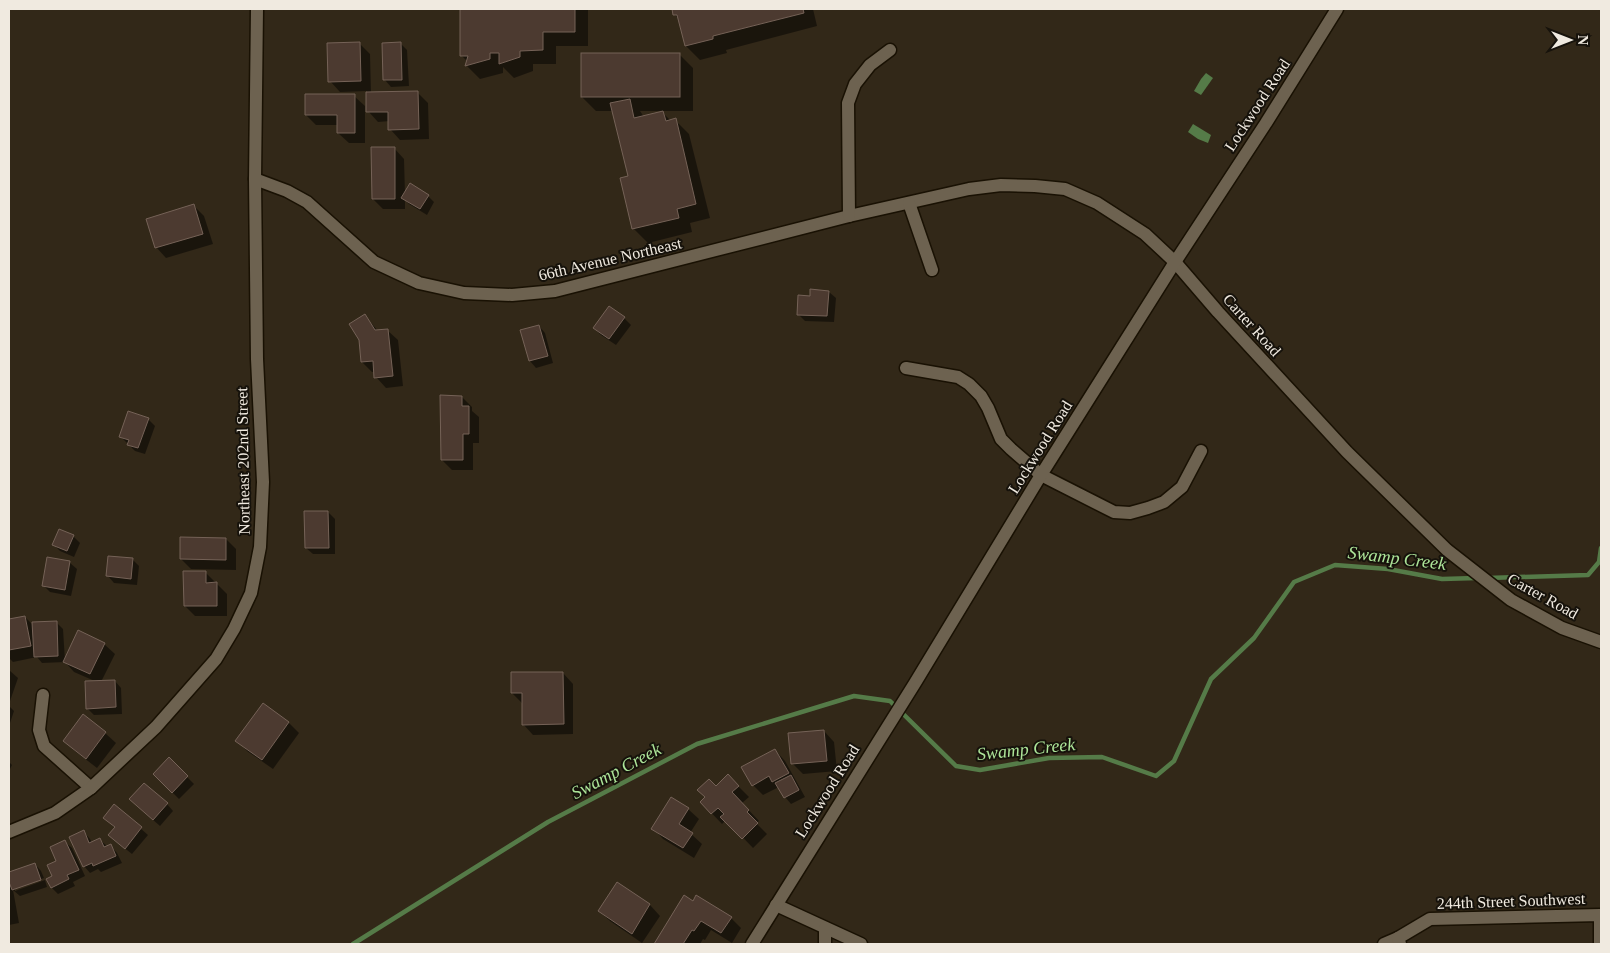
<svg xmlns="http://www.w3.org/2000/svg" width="1610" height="953" font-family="Georgia,serif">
  <rect width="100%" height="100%" fill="#322818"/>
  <g fill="#557b48">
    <polygon points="1206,73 1213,78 1201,95 1194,91 1201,79"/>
    <polygon points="1193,124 1211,135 1208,143 1198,139 1188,132"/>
  </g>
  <g fill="#0007">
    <polygon points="462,9 588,9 588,46 556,46 556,64 533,64 533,71 514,78 503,67 503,73 480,79 467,66 468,62 461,55"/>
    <polygon points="673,9 813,9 817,26 726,50 727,53 700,60 686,46 679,19 674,14"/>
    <polygon points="400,43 407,50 409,86 391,87 385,80"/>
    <polygon points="360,44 370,54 371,93 418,93 428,103 429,139 400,140 390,129 390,121 378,122 368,111 367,91 340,92 330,81"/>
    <polygon points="679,54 693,68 693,111 640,111 644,117 663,113 671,121 675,120 689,134 710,218 690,223 692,232 648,243 634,229 622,178 629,177 613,111 596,111 582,97"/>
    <polygon points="354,96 365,106 365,143 349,143 338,133 338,125 316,125 306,115"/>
    <polygon points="394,148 404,159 405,194 428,196 434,202 427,215 409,204 405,200 405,209 383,209 373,199"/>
    <polygon points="194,206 204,216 213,244 166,258 156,247"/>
    <polygon points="829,292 836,298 834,322 805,321 798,314"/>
    <polygon points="609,308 624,318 631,325 616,345 601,335 594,328"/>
    <polygon points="365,316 378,331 387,330 398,340 403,386 386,388 376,377 375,372 372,372 362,362"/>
    <polygon points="539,326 545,333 553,363 536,368 530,361 521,331"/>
    <polygon points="462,397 472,407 472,411 479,417 479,443 473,443 473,470 452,470 442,460"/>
    <polygon points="148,419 155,426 145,454 135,451 120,436"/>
    <polygon points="328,512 335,519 335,554 313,554 306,548"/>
    <polygon points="73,536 80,543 74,557 60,551 54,545"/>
    <polygon points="226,539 236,549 236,570 191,569 181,559"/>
    <polygon points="48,559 70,563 77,569 71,596 50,592 43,585"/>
    <polygon points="132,559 139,566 137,585 114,583 108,576"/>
    <polygon points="205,572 227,594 227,616 195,616 185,606"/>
    <polygon points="25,617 34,626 56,622 63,629 65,661 104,644 115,654 101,682 115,681 121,688 122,714 94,715 87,708 97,682 74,672 65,662 42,663 37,657 13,662 9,658 9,620"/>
    <polygon points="9,670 18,678 10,701 9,700"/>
    <polygon points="563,673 573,684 573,734 533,735 523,724 523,704 512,693"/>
    <polygon points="263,704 289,723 299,733 273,769 247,751 237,740"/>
    <polygon points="9,706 14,711 9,726"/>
    <polygon points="84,716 105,733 116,743 97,768 75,751 65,741"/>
    <polygon points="824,731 834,742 837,771 803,774 792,763"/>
    <polygon points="775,750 785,761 805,797 791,804 785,797 779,787 763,795 753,785"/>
    <polygon points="169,759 194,784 179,799 154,774"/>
    <polygon points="9,762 12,765 9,771"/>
    <polygon points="728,776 749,797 742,803 759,821 756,823 767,834 753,848 726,820 722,824 701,802"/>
    <polygon points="167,804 173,811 160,826 137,806"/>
    <polygon points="115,806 148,835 132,854 117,842 116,828 112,825"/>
    <polygon points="688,809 699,819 690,833 702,844 694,858 663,839 653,828"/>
    <polygon points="84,832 90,839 92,843 100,840 107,846 111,846 117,853 122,863 101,872 98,869 90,873 84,866"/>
    <polygon points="65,842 72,848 85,876 73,882 75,886 58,894 52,888 58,861"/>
    <polygon points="35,864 41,871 44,878 15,888 15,891 45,880 47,887 20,896 13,890 19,923 9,925 9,881 11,883 9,873"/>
    <polygon points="617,884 650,905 660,916 642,943 610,921 599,911"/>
    <polygon points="693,902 731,918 741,928 732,943 711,930 705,940 703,939 700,944 656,944"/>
  </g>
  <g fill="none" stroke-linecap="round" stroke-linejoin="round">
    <g stroke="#557b48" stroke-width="4.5">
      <polyline points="1488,578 1588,575 1599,562 1601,548"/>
      <polyline points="353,944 548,822 697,744 854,696 890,701 956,766 980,770 1049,758 1102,757 1156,776 1174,761 1211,679 1254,638 1294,582 1335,565 1388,569 1442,579 1477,578"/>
    </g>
  </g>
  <g fill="#4c3a30" stroke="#756257">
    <polygon points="460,9 575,9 575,32 543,32 543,50 520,51 520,57 499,64 499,53 490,53 490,59 465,66 468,56 460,56"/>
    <polygon points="672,9 803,9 804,13 713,36 713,39 685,46 677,15 673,15"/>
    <polygon points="360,42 361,81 328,82 327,43"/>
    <polygon points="401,42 402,80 383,80 382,43"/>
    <rect x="581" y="53" width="99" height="44"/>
    <polygon points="418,91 419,129 388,130 388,112 366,112 366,92"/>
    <polygon points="305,94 355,94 355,133 337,133 337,115 305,115"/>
    <polygon points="630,99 634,118 663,111 666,121 676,118 696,204 677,209 679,218 632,229 620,178 628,176 610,103"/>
    <polygon points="371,147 395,147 395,199 372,199"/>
    <polygon points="410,183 429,195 420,209 401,198"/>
    <polygon points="194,204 203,234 155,248 146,219"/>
    <polygon points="810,289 829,291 827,316 797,315 798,295 810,296"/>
    <polygon points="609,306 625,317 609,339 593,328"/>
    <polygon points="365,314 375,330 388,329 393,376 374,378 373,361 361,362 359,340 349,324"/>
    <polygon points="539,325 548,356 529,361 520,330"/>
    <polygon points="440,395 462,396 462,406 469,406 469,434 463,434 463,460 441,460"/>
    <polygon points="128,411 149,418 138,448 127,445 129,440 119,437"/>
    <polygon points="304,511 328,511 329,548 305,548"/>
    <polygon points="59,529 74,535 67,551 52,545"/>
    <polygon points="180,537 226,538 226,560 180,559"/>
    <polygon points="108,556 133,558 131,579 106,576"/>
    <polygon points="47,557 70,561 65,590 42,586"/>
    <polygon points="183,571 206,571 206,583 217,582 217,606 184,606"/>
    <polygon points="25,616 31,646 9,650 9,619"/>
    <polygon points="57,621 58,656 34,657 32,622"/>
    <polygon points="78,630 105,643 90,674 63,662"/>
    <polygon points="511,672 563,672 564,724 522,725 522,693 511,693"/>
    <polygon points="115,680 116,707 86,709 85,681"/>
    <polygon points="263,703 289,722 262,760 235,741"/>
    <polygon points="83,714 106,732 86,759 63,741"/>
    <polygon points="824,730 827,761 791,764 788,733"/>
    <polygon points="775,749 789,773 772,782 769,776 752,786 741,767"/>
    <polygon points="169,757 188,776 172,793 153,774"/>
    <polygon points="728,774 739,786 732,792 749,810 747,812 758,823 742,839 720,817 724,814 718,808 711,814 700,802 705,797 697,790 709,779 716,786"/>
    <polygon points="791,775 799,790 784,798 775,783"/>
    <polygon points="144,783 168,803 153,820 129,799"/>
    <polygon points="671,797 689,808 679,824 693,833 683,848 651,829"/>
    <polygon points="114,804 142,827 125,849 108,835 115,827 103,818"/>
    <polygon points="84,830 89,843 100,838 104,847 111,844 116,856 93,866 92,863 83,867 69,837"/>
    <polygon points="65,840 79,870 67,875 69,879 51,888 46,879 52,876 47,865 56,861 50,847"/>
    <polygon points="35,863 41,880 12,890 9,882 9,872"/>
    <polygon points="617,882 650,904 632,934 598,911"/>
    <polygon points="684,895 693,901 696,895 732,917 721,933 701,921 694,931 692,930 683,944 654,944"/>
  </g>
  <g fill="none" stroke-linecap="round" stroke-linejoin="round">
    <g stroke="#191103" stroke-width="15">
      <g id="minor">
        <polyline points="255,179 287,191 307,202 374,262 419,283 464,293 512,295 555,291 849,216 969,189 1001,185 1035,186 1065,189 1097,203 1145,234 1175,262 1218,312 1347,452 1447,550 1511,600 1562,628 1601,642"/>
        <polyline points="909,203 932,270"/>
        <polyline points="849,216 848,103 855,84 870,65 890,50"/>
        <polyline points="906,368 958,377 969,384 981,396 988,408 1001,439 1011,449 1041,475 1114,512 1130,513 1148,508 1164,502 1182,487 1201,451"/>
        <polyline points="43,695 39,730 44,746 91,788"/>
        <polyline points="9,832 55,813 91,788 156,727 216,659 234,629 251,593 260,547 263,482 257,359 255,179 257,9"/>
        <polyline points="776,905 861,944"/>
        <polyline points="825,928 825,944"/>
        <polyline points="752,944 915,683 1041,475 1175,262 1266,123 1337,9"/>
        <polyline points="1384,944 1398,938"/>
        <polyline points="1400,944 1398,938 1430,919 1600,915 1600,944"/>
      </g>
    </g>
    <use href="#minor" stroke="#6d6250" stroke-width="12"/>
  </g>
  <g text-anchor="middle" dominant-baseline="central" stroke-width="4" stroke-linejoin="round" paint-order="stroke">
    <g font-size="16" fill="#f0eae0" stroke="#16120b">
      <text transform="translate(1257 105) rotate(-57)">Lockwood Road</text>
      <text transform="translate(610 259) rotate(-13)">66th Avenue Northeast</text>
      <text transform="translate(1252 325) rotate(48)">Carter Road</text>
      <text transform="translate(1040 447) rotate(-58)">Lockwood Road</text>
      <text transform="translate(243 461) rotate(-91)">Northeast 202nd Street</text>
      <text transform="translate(1543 596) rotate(29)">Carter Road</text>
      <text transform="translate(827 791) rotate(-58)">Lockwood Road</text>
      <text transform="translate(1511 901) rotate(-2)">244th Street Southwest</text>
    </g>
    <g font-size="18" font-style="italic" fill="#ade599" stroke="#16120b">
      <text transform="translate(1397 558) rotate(7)">Swamp Creek</text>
      <text transform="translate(1026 749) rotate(-6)">Swamp Creek</text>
      <text transform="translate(616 771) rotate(-28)">Swamp Creek</text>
    </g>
  </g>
  <rect width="1610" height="953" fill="none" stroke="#f0eae0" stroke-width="20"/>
  <g transform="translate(1570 40) rotate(90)" stroke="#16120b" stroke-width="4" paint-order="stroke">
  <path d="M0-4L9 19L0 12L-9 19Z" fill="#f0eae0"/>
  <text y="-8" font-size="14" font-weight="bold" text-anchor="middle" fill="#f0eae0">N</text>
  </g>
</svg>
